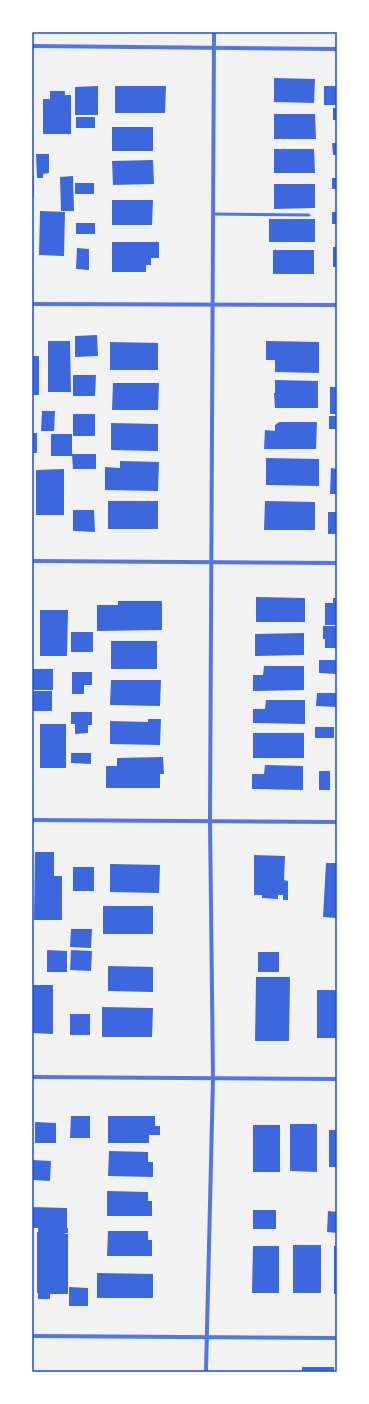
<svg xmlns="http://www.w3.org/2000/svg" width="369" height="1404" font-family="Ubuntu,sans-serif">
  <rect width="100%" height="100%" fill="#f2f2f2"/>
  <g fill="#3d67dc">
    <polygon points="274,78 315,79 314,103 274,102"/>
    <polygon points="98,86 98,115 75,115 75,87"/>
    <polygon points="115,86 166,86 165,113 115,113"/>
    <rect x="324" y="86" width="13" height="19"/>
    <polygon points="50,91 65,91 65,95 71,95 71,134 43,134 43,99 50,99"/>
    <rect x="333" y="108" width="4" height="12"/>
    <polygon points="274,114 315,114 316,139 274,139"/>
    <rect x="76" y="117" width="19" height="11"/>
    <rect x="112" y="127" width="41" height="24"/>
    <polygon points="332,143 337,143 337,155 333,155"/>
    <polygon points="274,149 314,149 315,173 274,173"/>
    <polygon points="36,154 49,154 49,173 43,174 43,178 37,178"/>
    <polygon points="153,160 154,184 113,185 112,161"/>
    <rect x="32" y="176" width="2" height="21"/>
    <polygon points="73,176 74,211 61,211 60,177"/>
    <rect x="332" y="178" width="5" height="11"/>
    <rect x="75" y="183" width="19" height="11"/>
    <polygon points="274,184 315,184 315,208 274,209"/>
    <polygon points="112,200 153,200 152,225 112,225"/>
    <polygon points="40,211 65,212 64,256 39,255"/>
    <rect x="332" y="212" width="5" height="12"/>
    <rect x="269" y="219" width="46" height="23"/>
    <rect x="76" y="223" width="19" height="11"/>
    <polygon points="112,242 159,242 159,258 151,258 151,265 146,265 146,272 112,272"/>
    <rect x="333" y="247" width="4" height="20"/>
    <polygon points="77,248 89,249 89,270 76,269"/>
    <rect x="273" y="250" width="41" height="24"/>
    <polygon points="97,335 98,356 75,357 75,336"/>
    <polygon points="48,341 70,341 71,392 48,392"/>
    <polygon points="266,341 319,342 319,373 275,372 275,360 266,360"/>
    <polygon points="110,342 158,343 158,370 110,370"/>
    <rect x="32" y="356" width="7" height="39"/>
    <polygon points="73,375 96,375 95,396 73,396"/>
    <polygon points="275,380 318,381 318,408 275,408 274,393 275,393"/>
    <polygon points="113,383 159,383 158,410 112,410"/>
    <rect x="330" y="387" width="7" height="27"/>
    <polygon points="42,411 55,411 54,431 41,431"/>
    <rect x="73" y="414" width="22" height="22"/>
    <rect x="329" y="416" width="8" height="13"/>
    <polygon points="279,422 317,422 316,449 264,449 265,430 275,431 275,425"/>
    <polygon points="111,423 158,424 158,451 111,450"/>
    <rect x="32" y="433" width="5" height="20"/>
    <rect x="51" y="434" width="21" height="22"/>
    <polygon points="72,454 96,454 96,469 73,469"/>
    <polygon points="266,458 319,459 319,486 266,485"/>
    <polygon points="120,461 159,462 158,491 105,490 105,467 120,468"/>
    <polygon points="331,468 337,469 337,494 330,494"/>
    <polygon points="64,469 64,515 36,515 36,470"/>
    <rect x="108" y="501" width="50" height="28"/>
    <polygon points="265,501 315,502 315,530 264,530"/>
    <polygon points="73,510 94,510 95,532 73,531"/>
    <rect x="328" y="512" width="9" height="22"/>
    <polygon points="256,597 305,598 305,622 256,622"/>
    <polygon points="333,598 337,598 337,625 325,625 325,603 333,603"/>
    <polygon points="118,601 162,601 162,630 97,631 97,605 118,605"/>
    <polygon points="40,610 68,610 67,656 40,656"/>
    <polygon points="323,626 337,626 337,648 325,648 325,639 323,639"/>
    <rect x="71" y="632" width="22" height="20"/>
    <polygon points="304,633 304,655 255,656 255,634"/>
    <rect x="111" y="641" width="46" height="28"/>
    <polygon points="319,660 337,660 337,674 319,673"/>
    <polygon points="264,666 304,666 304,690 253,691 253,675 263,675"/>
    <rect x="32" y="669" width="21" height="21"/>
    <polygon points="72,672 92,672 92,685 84,685 84,694 72,694"/>
    <polygon points="111,680 161,680 160,706 110,705"/>
    <rect x="32" y="691" width="20" height="20"/>
    <polygon points="317,693 337,693 337,707 316,706"/>
    <polygon points="266,700 305,700 305,724 253,723 253,709 265,709"/>
    <polygon points="71,712 92,712 92,725 88,725 88,733 75,734 75,724 71,724"/>
    <polygon points="148,719 161,719 160,745 110,744 110,721 148,722"/>
    <rect x="40" y="724" width="26" height="44"/>
    <rect x="315" y="727" width="19" height="11"/>
    <rect x="253" y="733" width="51" height="25"/>
    <polygon points="71,753 91,753 91,764 71,763"/>
    <polygon points="163,757 164,774 160,774 160,788 106,788 106,766 117,766 117,758"/>
    <polygon points="265,765 303,766 303,790 252,789 252,774 264,774"/>
    <rect x="319" y="771" width="11" height="19"/>
    <polygon points="35,852 54,852 54,876 62,876 62,920 34,920"/>
    <polygon points="254,855 285,856 284,880 288,881 288,900 283,900 283,895 278,895 278,899 262,898 262,895 254,895"/>
    <polygon points="326,863 337,863 337,918 323,917"/>
    <polygon points="110,864 160,865 159,893 110,892"/>
    <rect x="73" y="867" width="21" height="24"/>
    <rect x="103" y="906" width="50" height="28"/>
    <polygon points="71,929 92,929 91,948 70,947"/>
    <polygon points="47,950 67,951 67,972 47,972"/>
    <polygon points="71,950 92,951 91,971 70,970"/>
    <rect x="258" y="952" width="21" height="20"/>
    <polygon points="108,966 153,967 153,992 108,991"/>
    <polygon points="256,977 290,977 289,1041 255,1041"/>
    <polygon points="32,985 53,985 53,1034 32,1033"/>
    <rect x="317" y="990" width="20" height="48"/>
    <polygon points="102,1007 153,1008 152,1037 102,1037"/>
    <rect x="70" y="1014" width="20" height="21"/>
    <polygon points="71,1116 90,1116 90,1138 70,1138"/>
    <polygon points="108,1116 155,1116 155,1126 160,1126 160,1135 149,1135 149,1143 108,1143"/>
    <polygon points="35,1122 56,1123 56,1143 35,1143"/>
    <polygon points="290,1124 317,1124 317,1172 290,1171"/>
    <rect x="253" y="1125" width="27" height="47"/>
    <rect x="329" y="1130" width="8" height="37"/>
    <polygon points="109,1151 148,1152 148,1162 153,1162 153,1177 108,1176"/>
    <polygon points="32,1160 51,1161 50,1181 32,1180"/>
    <polygon points="107,1191 148,1192 148,1201 152,1201 152,1216 107,1216"/>
    <polygon points="32,1207 67,1208 67,1228 68,1228 68,1233 63,1234 68,1234 68,1294 50,1294 50,1299 38,1299 38,1293 37,1293 37,1232 38,1232 38,1228 32,1228"/>
    <rect x="253" y="1210" width="23" height="19"/>
    <polygon points="328,1211 337,1212 337,1233 327,1232"/>
    <polygon points="108,1231 148,1231 148,1240 152,1240 152,1256 107,1256"/>
    <rect x="293" y="1245" width="28" height="48"/>
    <polygon points="253,1246 279,1246 279,1293 252,1293"/>
    <rect x="334" y="1246" width="3" height="48"/>
    <polygon points="97,1273 153,1274 153,1298 97,1298"/>
    <polygon points="69,1287 88,1288 88,1306 69,1306"/>
    <rect x="302" y="1367" width="32" height="5"/>
  </g>
  <g fill="none" stroke-linecap="round" stroke-linejoin="round">
    <polyline stroke="#5277de" stroke-width="3" points="213,214 309,215"/>
    <g stroke="#5277de" stroke-width="4">
      <polyline points="32,46 337,49"/>
      <polyline points="32,304 337,305"/>
      <polyline points="32,561 337,563"/>
      <polyline points="32,820 337,822"/>
      <polyline points="32,1077 337,1079"/>
      <polyline points="32,1336 337,1338"/>
      <polyline points="206,1372 213,1078 210,821 214,32"/>
    </g>
  </g>
  <rect width="369" height="1404" fill="none" stroke="#ffffff" stroke-width="66"/>
  <rect x="33" y="33" width="303" height="1338" fill="none" stroke="#1d4ed8" stroke-width="1.5"/>
</svg>
